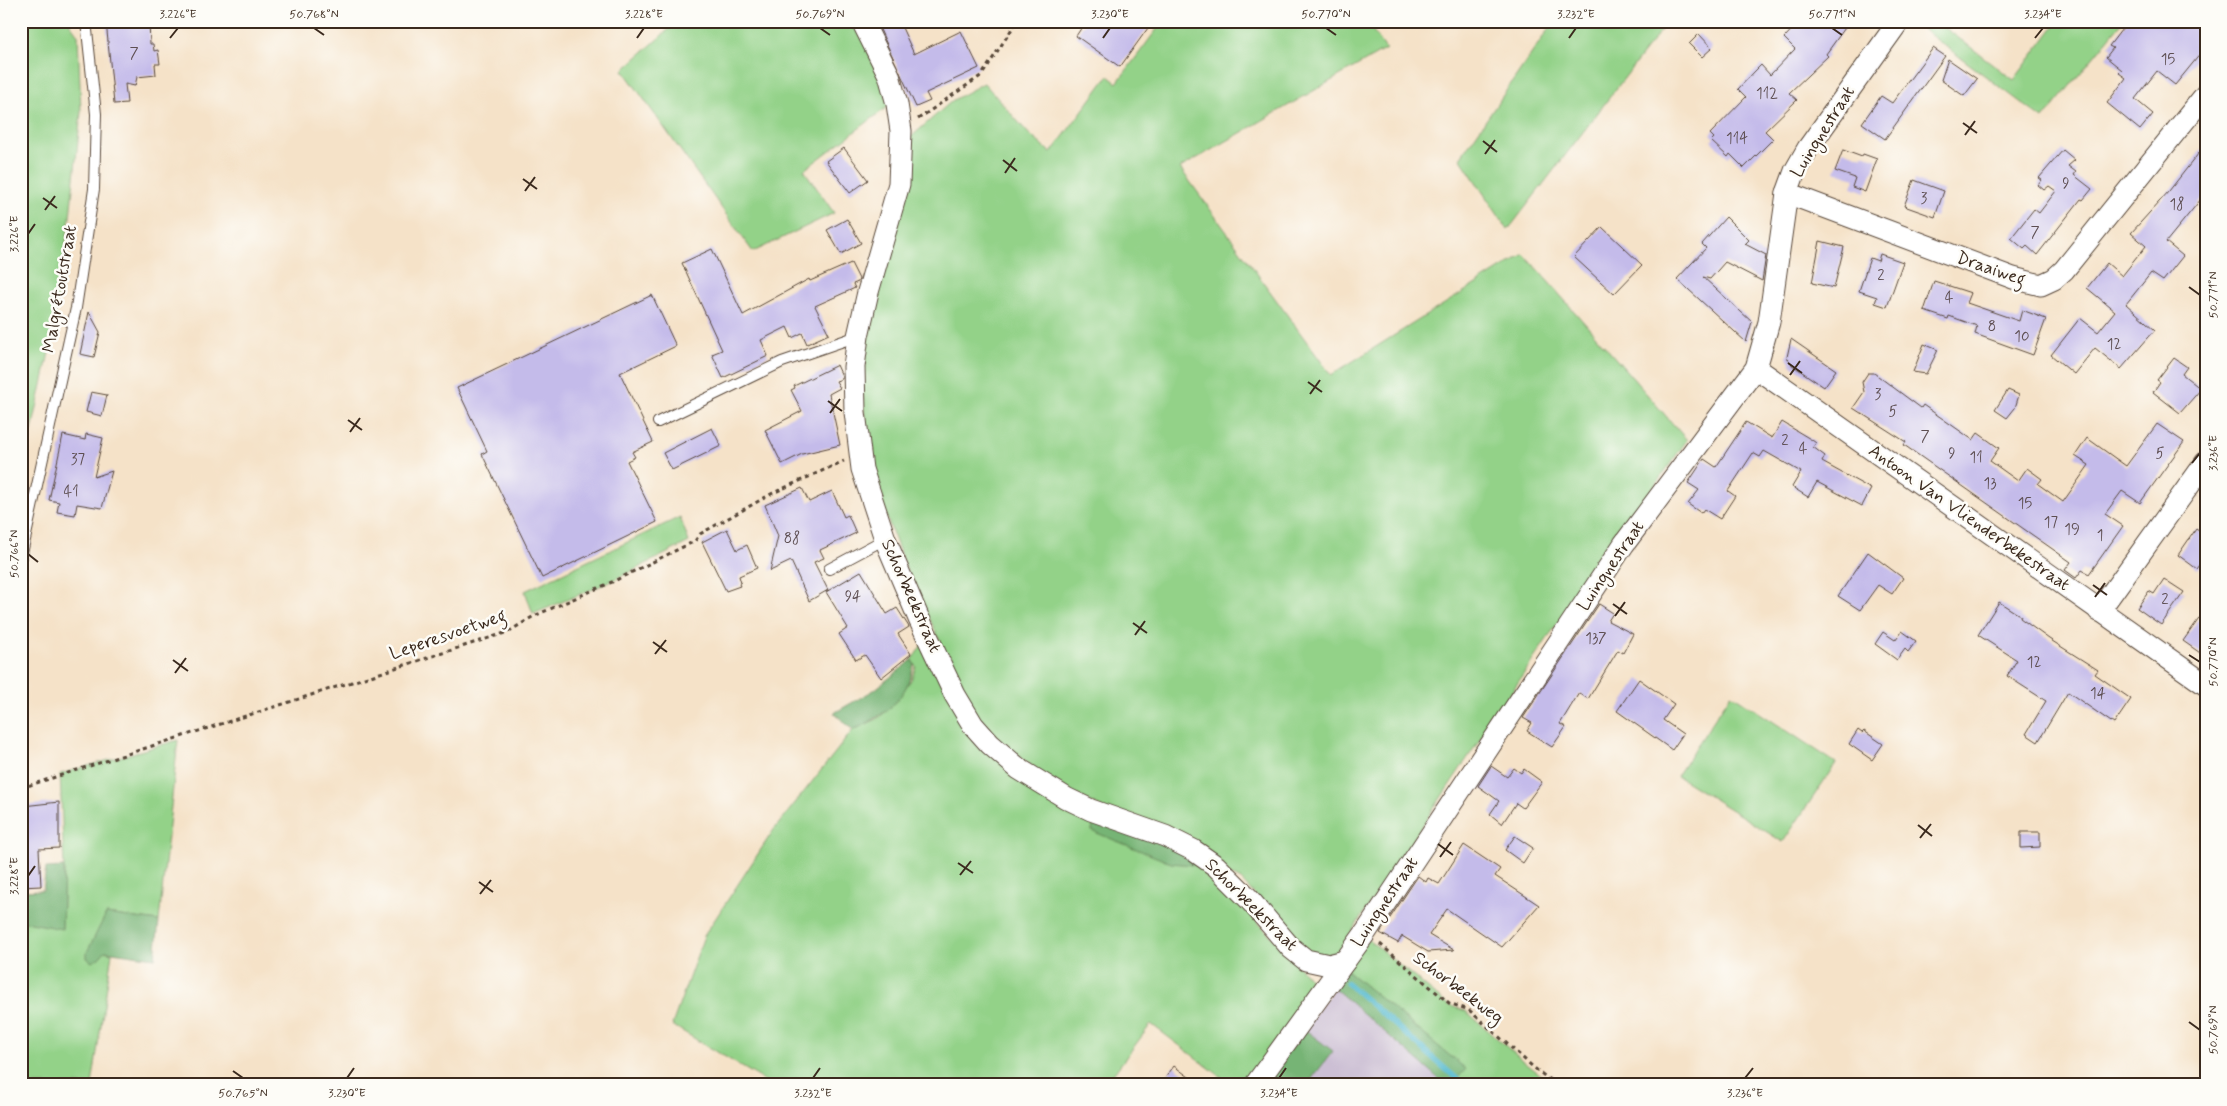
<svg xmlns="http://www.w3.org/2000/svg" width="2227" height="1106" font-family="Mynerve,sans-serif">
  <rect width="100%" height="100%" fill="#fdfcf7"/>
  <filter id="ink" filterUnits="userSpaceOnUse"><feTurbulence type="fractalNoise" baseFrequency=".02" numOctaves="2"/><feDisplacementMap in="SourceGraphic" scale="10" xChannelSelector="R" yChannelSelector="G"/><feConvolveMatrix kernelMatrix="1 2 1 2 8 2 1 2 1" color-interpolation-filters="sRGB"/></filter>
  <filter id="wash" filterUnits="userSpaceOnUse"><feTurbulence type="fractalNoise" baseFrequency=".0096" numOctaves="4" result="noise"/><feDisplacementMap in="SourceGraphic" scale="20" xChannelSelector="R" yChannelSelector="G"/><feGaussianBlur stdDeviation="1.12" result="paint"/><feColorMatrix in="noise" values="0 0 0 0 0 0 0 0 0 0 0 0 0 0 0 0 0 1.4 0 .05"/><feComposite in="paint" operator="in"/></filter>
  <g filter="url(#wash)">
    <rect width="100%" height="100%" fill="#f5e2c8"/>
    <polygon fill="#ccbfd4" points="1334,988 1446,1085 1307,1085 1333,1051 1304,1029"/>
    <g fill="#93d288" stroke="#677e53">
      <polygon points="21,21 68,21 78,35 81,112 70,217 50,348 21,481"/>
      <polygon points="678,21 857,21 890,105 804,170 834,213 753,252 623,70"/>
      <polygon points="1163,21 1366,21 1386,49 1180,168 1331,375 1524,254 1687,440 1551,633 1342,946 1334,953 1312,956 1241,880 1077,795 1042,774 999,741 976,714 956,675 907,571 877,492 868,446 861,382 870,319 911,137 953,100 984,83 1029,134 1051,153 1108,76 1117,83"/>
      <polygon points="1554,21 1625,21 1630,24 1635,21 1668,21 1508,230 1460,158"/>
      <polygon points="1920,21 1936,21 2014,80 2058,21 2123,21 2043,119 1917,25"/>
      <polygon points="680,517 689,542 612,581 533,614 525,591"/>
      <polygon points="923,643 975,738 1095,816 1092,831 1195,858 1283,948 1316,986 1244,1085 1232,1085 1151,1024 1105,1085 766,1085 767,1082 672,1025 704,936 773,831 853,730 877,719 891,707 911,680 916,667 912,660"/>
      <polygon points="1731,694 1836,763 1783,842 1677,776"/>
      <polygon points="178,740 159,921 106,914 99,958 104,951 112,953 92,1085 21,1085 21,921 62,928 64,867 60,774"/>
      <polygon points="1368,939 1448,1005 1466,1011 1523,1061 1554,1085 1457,1085 1453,1082 1465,1069 1346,970"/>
    </g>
    <g fill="#76b474" stroke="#586f49">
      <path d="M912,660L914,664C907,700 884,716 853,730L834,713L874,690Z"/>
      <polygon points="1095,816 1195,858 1192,865 1171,863 1092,831"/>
      <polygon points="64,867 62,929 21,921 22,891 43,890 46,868"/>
      <polygon points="106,914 159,921 155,958 105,951 99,958 92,962 87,958 87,952"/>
      <polygon points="1346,970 1466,1069 1451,1085 1446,1085 1334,988"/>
      <polygon points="1304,1029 1333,1051 1307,1085 1263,1085"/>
    </g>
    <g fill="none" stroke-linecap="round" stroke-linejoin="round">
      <polyline stroke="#50b8ce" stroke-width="5.5" points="1347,983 1464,1085"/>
    </g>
    <g id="blocks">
      <g fill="#c4bbea">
        <polygon points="106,21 149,21 150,44 153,44 154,51 158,50 160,64 155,64 156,75 137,77 135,86 125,84 127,103 114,104"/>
        <polygon points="876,21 899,21 914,54 961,31 979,68 926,93 930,101 916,107"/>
        <polygon points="1086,21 1153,21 1120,67 1076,36"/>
        <polygon points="1800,21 1850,21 1826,54 1828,56 1789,93 1797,100 1765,131 1773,139 1744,168 1730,154 1728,157 1711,141 1714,138 1710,134 1746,97 1738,89 1755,71 1761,65 1770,75 1795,49 1784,38"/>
        <polygon points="2128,21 2206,21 2206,47 2175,85 2157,71 2135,99 2153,114 2140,130 2107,103 2126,78 2119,73 2122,70 2106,57 2113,48 2109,46"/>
        <polygon points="1699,34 1712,48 1702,57 1689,44"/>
        <polygon points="1933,48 1945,56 1885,139 1862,123 1881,96 1892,103"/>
        <polygon points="1948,59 1977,79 1964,96 1941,80"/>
        <polygon points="2206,144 2206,193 2166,242 2183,256 2163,281 2151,273 2126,304 2155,330 2121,369 2095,348 2074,374 2051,355 2080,318 2098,332 2115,311 2087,288 2107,263 2122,276 2146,246 2131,233 2169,191"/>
        <polygon points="844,148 868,180 850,193 826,161"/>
        <polygon points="1843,150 1862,157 1863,154 1877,159 1865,192 1852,187 1855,178 1835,171"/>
        <polygon points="2063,150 2075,160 2068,166 2076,172 2074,175 2092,189 2083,200 2081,199 2037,255 2027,246 2024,249 2011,238 2034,209 2039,213 2056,191 2049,186 2044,190 2038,185 2042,180 2039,178"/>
        <polygon points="1914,180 1944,191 1935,217 1904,206"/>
        <polygon points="1726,217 1749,240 1745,244 1766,255 1762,281 1725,262 1710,279 1703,277 1752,322 1746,342 1677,279 1706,248 1702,244"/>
        <polygon points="847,219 861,243 841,254 827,230"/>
        <polygon points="1602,227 1642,265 1614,294 1574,257"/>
        <polygon points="1820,241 1844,247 1834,288 1812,283"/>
        <polygon points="712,249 743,315 809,279 810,281 851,263 859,279 858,282 853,284 855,288 815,306 829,334 807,344 802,333 792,338 787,327 761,340 768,356 723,378 712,354 722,350 682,263"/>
        <polygon points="1880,254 1903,262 1887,307 1875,303 1877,297 1859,291 1870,258 1878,261"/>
        <polygon points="1934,281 1971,293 1967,303 2019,321 2022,310 2046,319 2033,355 1975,334 1977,326 1949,316 1948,319 1924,311"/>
        <polygon points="652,295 676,346 620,373 653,442 632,452 635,457 627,461 657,522 542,578 482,454 487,451 457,388"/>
        <polygon points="89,312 100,332 94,357 80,354"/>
        <polygon points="1791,339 1836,370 1824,387 1792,365 1787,357"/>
        <polygon points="1924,344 1938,350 1926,374 1913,372"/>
        <polygon points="2174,358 2187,367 2182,374 2201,389 2180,413 2153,392 2160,382 2157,380"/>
        <polygon points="837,365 842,376 842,379 836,381 840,388 829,394 840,445 802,454 782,464 765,430 802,411 791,390 795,388 794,386"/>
        <polygon points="1868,373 1874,373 1921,408 1923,405 1973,440 1978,433 1999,448 1990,461 2018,481 2027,468 2042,479 2038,484 2063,502 2089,465 2075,456 2087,438 2126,466 2157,424 2184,442 2140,503 2122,491 2105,514 2123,526 2089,574 2082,570 2076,578 2065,570 2071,562 1904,445 1906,442 1853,408 1864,392 1862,382"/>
        <polygon points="2008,390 2019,395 2015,408 2007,418 1995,410"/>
        <polygon points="91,392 107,395 102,416 86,412"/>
        <polygon points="1746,422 1772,438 1782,422 1812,440 1816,443 1813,447 1825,456 1822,462 1871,489 1862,506 1817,482 1808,497 1792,487 1801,472 1764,451 1760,457 1753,453 1728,491 1735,496 1720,519 1704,509 1701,513 1688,504 1699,490 1688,483 1704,459 1716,467"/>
        <polygon points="712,428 721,446 672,470 663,453"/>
        <polygon points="86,434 103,438 94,477 112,471 102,508 77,504 75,515 57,512 59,502 49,500 63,435 85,440"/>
        <polygon points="802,488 809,502 832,491 844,517 848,515 856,533 820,550 824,558 814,562 828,590 809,601 791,561 770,571 778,536 765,505"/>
        <polygon points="727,529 737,550 747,545 757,568 739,576 741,583 739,584 740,586 726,591 702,542"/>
        <polygon points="2196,529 2206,536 2206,557 2197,569 2178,555"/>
        <polygon points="1868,552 1903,578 1892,594 1878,585 1860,610 1838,596"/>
        <polygon points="861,571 887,614 897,608 909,627 898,634 911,654 881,678 865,655 856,660 839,634 848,628 826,592"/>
        <polygon points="2164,579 2184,592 2161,625 2137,608 2149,591 2154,594"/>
        <polygon points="1999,602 2021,616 2020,618 2049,639 2098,670 2095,674 2131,699 2114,724 2068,692 2038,742 2026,734 2046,701 2007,676 2017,660 1978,635"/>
        <polygon points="1599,604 1613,613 1608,621 1633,634 1623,653 1618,650 1588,699 1579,693 1560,724 1566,727 1552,747 1527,731 1532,723 1523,718"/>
        <polygon points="2206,609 2206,657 2183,641"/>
        <polygon points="1902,631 1916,641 1908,652 1905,649 1897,660 1875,644 1883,632 1895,640"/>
        <polygon points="1639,679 1674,704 1663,720 1683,734 1672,750 1617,711"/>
        <polygon points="1858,730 1862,733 1864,731 1883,744 1872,760 1849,744"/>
        <polygon points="1491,766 1507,777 1514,768 1521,773 1524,769 1542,782 1523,808 1516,803 1502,824 1490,814 1499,801 1478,786"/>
        <polygon points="59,802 59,848 39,849 41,886 21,887 21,855 25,855 23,806"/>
        <polygon points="2021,832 2040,832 2040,847 2021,848"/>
        <polygon points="1515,836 1533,848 1523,863 1505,850"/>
        <polygon points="1464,845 1500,869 1495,876 1539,905 1502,947 1447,909 1429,935 1454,950 1428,952 1402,936 1398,943 1380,933 1418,876 1426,882 1428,878 1439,884"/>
        <polygon points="1174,1066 1200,1085 1160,1085"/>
      </g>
    </g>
  </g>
  <g filter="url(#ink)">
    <use href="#blocks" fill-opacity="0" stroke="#574638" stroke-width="1"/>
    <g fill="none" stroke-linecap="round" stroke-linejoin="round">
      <g stroke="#574638" stroke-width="12">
        <g id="service">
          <polyline points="658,422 782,362 858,336"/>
          <polyline points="21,558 76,308 94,189 96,114 86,21"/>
          <polyline points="829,569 885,539"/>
        </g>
      </g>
      <g stroke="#574638" stroke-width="23">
        <g id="minor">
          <polyline points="862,21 889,75 897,104 901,131 899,184 868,292 858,336 854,367 855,412 862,469 885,539 919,619 955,695 973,725 990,744 1019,769 1066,798 1091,810 1165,836 1193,850 1216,866 1249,899 1291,948 1306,960 1329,965 1345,961"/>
          <polyline points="1787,193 2013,278 2041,285 2054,279 2064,270 2206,94"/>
          <polyline points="1756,368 2206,685"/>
          <polyline points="2099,611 2206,462"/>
          <polyline points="1255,1085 1366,932 1624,544 1756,368 1769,322 1787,193 1795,171 1808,148 1899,21"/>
        </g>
      </g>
      <g stroke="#574638" stroke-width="3" stroke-dasharray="4 4" stroke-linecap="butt">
        <polyline points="918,119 982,75 1017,21"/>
        <polyline points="21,788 508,632 534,616 612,582 695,541 700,534 773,493 844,461"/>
        <polyline points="1380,944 1449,1003 1469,1010 1533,1067 1556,1085"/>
      </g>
      <use href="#service" stroke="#fff" stroke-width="10"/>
      <use href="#minor" stroke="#fff" stroke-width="21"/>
    </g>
  </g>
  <path fill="none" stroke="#3b2a1e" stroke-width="2" d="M314,28L324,35M820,28L830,35M1326,28L1336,35M1832,28L1842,35M170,38L178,28M637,38L644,28M1103,38L1110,28M1569,38L1576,28M2035,38L2043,28M1963,123L1977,133M1965,135L1975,121M1483,141L1497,152M1485,154L1495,140M1003,160L1017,171M1005,173L1015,158M523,179L537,189M525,191L535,177M43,198L57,208M45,210L55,196M28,234L35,224M2189,287L2200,295M1788,363L1802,373M1790,375L1800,361M1308,382L1322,392M1310,394L1320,380M828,401L842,411M830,413L840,399M348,420L362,430M350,432L360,418M2192,463L2200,453M28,554L38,562M2093,585L2107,595M2095,597L2105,583M1613,604L1627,614M1615,616L1625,602M1133,623L1147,633M1135,635L1145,621M653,642L667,652M655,654L666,640M2189,655L2200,662M173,660L188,671M175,673L186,658M1918,825L1932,836M1920,838L1931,824M1438,844L1453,855M1440,857L1451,842M958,863L973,873M960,875L971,861M28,876L35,866M479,882L493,892M480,894L491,880M2189,1022L2200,1030M233,1071L243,1078M347,1078L354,1068M813,1078L820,1068M1279,1078L1286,1068M1745,1078L1753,1068"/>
  <g text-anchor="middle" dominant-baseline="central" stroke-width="5" stroke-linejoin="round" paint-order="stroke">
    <g font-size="15" fill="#5d4e51">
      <text x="134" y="54">7</text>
      <text x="2168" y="60">15</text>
      <text x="1767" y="94">112</text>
      <text x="1737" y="139">114</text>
      <text x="2066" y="184">9</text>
      <text x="1924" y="199">3</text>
      <text x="2177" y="205">18</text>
      <text x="2035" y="233">7</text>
      <text x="1881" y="276">2</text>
      <text x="1949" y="298">4</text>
      <text x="1992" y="327">8</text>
      <text x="2022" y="337">10</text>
      <text x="2114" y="345">12</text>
      <text x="1878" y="395">3</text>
      <text x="1893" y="412">5</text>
      <text x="1925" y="437">7</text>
      <text x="1785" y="441">2</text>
      <text x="1803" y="449">4</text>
      <text x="1952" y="454">9</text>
      <text x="2160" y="454">5</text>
      <text x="1976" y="458">11</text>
      <text x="78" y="460">37</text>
      <text x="1990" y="484">13</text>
      <text x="71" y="492">41</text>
      <text x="2025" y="504">15</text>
      <text x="2051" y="523">17</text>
      <text x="2072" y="530">19</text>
      <text x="2100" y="536">1</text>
      <text x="792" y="539">88</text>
      <text x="853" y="597">94</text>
      <text x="2165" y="600">2</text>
      <text x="1596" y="639">137</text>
      <text x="2034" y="663">12</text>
      <text x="2098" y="694">14</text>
    </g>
    <g font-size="18" fill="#3b2a1e" stroke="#fdfcf7">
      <text transform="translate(1823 132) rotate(-58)">Luingnestraat</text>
      <text transform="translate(1991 269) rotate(19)">Draaiweg</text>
      <text transform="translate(60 289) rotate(-80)">Malgrétoutstraat</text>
      <text transform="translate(1969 518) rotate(35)">Antoon Van Vlienderbekestraat</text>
      <text transform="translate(1611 566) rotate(-56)">Luingnestraat</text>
      <text transform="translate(911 596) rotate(66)">Schorbeekstraat</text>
      <text transform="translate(448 635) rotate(-19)">Leperesvoetweg</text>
      <text transform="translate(1385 902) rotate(-56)">Luingnestraat</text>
      <text transform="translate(1251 905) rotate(45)">Schorbeekstraat</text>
      <text transform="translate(1458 988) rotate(37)">Schorbeekweg</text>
    </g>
  </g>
  <rect width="2227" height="1106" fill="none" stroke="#fdfcf7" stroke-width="55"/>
  <rect x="28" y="28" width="2172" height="1050" fill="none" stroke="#3b2a1e" stroke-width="2"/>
  <g font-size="12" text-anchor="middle" fill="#3b2a1e">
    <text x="178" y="18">3.226°E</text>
    <text x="314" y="18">50.768°N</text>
    <text x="644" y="18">3.228°E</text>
    <text x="820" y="18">50.769°N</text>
    <text x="1110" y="18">3.230°E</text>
    <text x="1326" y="18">50.770°N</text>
    <text x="1576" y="18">3.232°E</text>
    <text x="1832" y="18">50.771°N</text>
    <text x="2043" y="18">3.234°E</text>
    <text transform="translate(14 234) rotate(-90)" y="4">3.226°E</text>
    <text transform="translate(2213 295) rotate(-90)" y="4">50.771°N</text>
    <text transform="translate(2213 453) rotate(-90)" y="4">3.236°E</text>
    <text transform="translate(14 554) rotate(-90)" y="4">50.766°N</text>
    <text transform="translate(2213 662) rotate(-90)" y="4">50.770°N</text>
    <text transform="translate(14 876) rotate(-90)" y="4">3.228°E</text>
    <text transform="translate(2213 1030) rotate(-90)" y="4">50.769°N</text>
    <text x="243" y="1097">50.765°N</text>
    <text x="347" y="1097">3.230°E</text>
    <text x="813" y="1097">3.232°E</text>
    <text x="1279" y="1097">3.234°E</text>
    <text x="1745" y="1097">3.236°E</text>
  </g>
</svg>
